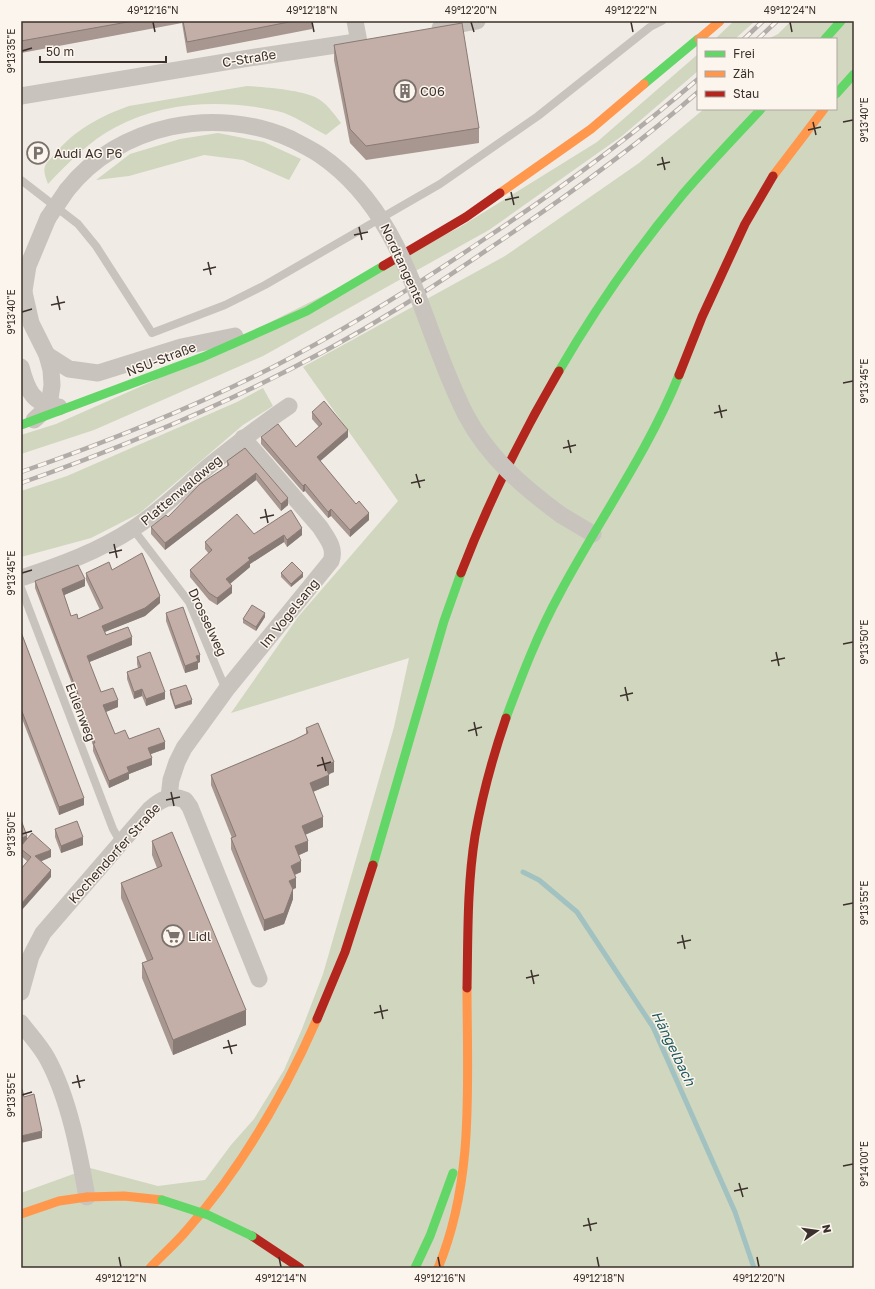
<svg xmlns="http://www.w3.org/2000/svg" width="875" height="1289" font-family="'Golos Text',sans-serif">
  <rect width="100%" height="100%" fill="#f0ebe5"/>
  <g fill="#d1d6bf">
    <polygon points="734,21 755,21 735,39 715,39"/>
    <polygon points="791,21 854,21 854,1268 21,1268 21,1193 90,1168 158,1186 205,1180 231,1145 254,1119 284,1070 302,1029 323,974 394,727 409,658 231,713 298,617 398,501 303,367 505,256 639,163 704,109 836,109 836,39 768,39 778,34"/>
    <polygon points="698,54 698,71 622,136 489,230 263,356 94,430 21,454 21,435 56,424 153,381 460,227 597,142"/>
    <path d="M247,86C264,87 301,90 315,97C326,102 334,114 341,123L326,135C312,128 292,114 277,111C225,99 163,101 116,127C89,141 68,163 48,184C46,178 43,172 45,166C47,162 52,157 55,154C74,130 101,116 129,106Z"/>
    <polygon points="218,133 264,142 301,159 289,180 243,160 204,155 129,176 96,180 130,154 180,139"/>
    <polygon points="263,388 273,406 243,425 140,513 91,538 21,557 21,491 67,476 237,402"/>
  </g>
  <g fill="none" stroke-linecap="round" stroke-linejoin="round">
    <polyline stroke="#a1c2c1" stroke-width="5" points="523,872 539,880 577,912 653,1027 735,1212 754,1268"/>
    <g stroke="#c9c3be" stroke-width="8">
      <polyline points="21,180 78,224 96,246 152,333 225,305 265,285 440,184 538,116 650,27 662,21"/>
      <polyline points="133,529 189,602 226,690"/>
      <polyline points="21,588 113,829 121,843"/>
    </g>
    <g stroke="#c9c3be" stroke-width="17">
      <polyline points="355,21 359,42"/>
      <polyline points="440,28 477,21"/>
      <polyline points="21,96 256,57 356,42"/>
      <path d="M67,190C119,124 216,105 291,139"/>
      <polyline points="24,292 31,323 47,355 51,370 52,385 49,406 34,420"/>
      <polyline points="22,303 28,266 48,218"/>
      <polyline points="47,355 69,369 98,373 181,347 235,336"/>
      <path d="M21,367C27,390 33,405 59,407"/>
      <polyline points="561,515 593,534"/>
      <path d="M21,578C61,565 99,551 134,528C162,510 184,487 209,466C235,445 261,425 289,406"/>
      <path d="M169,797L171,780L177,762L184,748L226,690L331,561C336,548 327,538 320,527L243,438"/>
      <path d="M21,992L31,956L43,933L150,809C161,799 171,794 185,800L190,807L259,979"/>
      <path d="M21,1023C30,1035 40,1045 47,1058C69,1098 79,1152 87,1197"/>
    </g>
    <g stroke="#63d668" stroke-width="9">
      <polyline points="825,39 841,21"/>
      <polyline points="644,84 698,39"/>
      <polyline points="836,94 854,74"/>
      <path d="M559,371C595,309 637,249 683,194C708,165 735,137 761,109"/>
      <polyline points="21,425 203,357 307,311 383,266"/>
      <path d="M506,718C522,675 538,633 560,593C599,520 648,452 679,375"/>
      <polyline points="373,865 444,621 461,573"/>
      <polyline points="415,1268 430,1236 453,1173"/>
    </g>
    <g stroke="#ff974d" stroke-width="9">
      <polyline points="699,39 720,21"/>
      <polyline points="773,176 824,109"/>
      <polyline points="500,193 591,129 644,84"/>
      <polyline points="87,1197 124,1196 162,1200"/>
      <polyline points="21,1214 59,1201 87,1197"/>
      <path d="M150,1268C162,1255 175,1244 186,1231C241,1169 284,1094 317,1019"/>
      <path d="M438,1268C475,1179 467,1082 467,988"/>
    </g>
    <g stroke="#b3261e" stroke-width="9">
      <polyline points="383,266 466,217 500,193"/>
      <polyline points="679,375 702,317 745,224 773,176"/>
      <path d="M461,573C488,503 521,436 559,371"/>
      <path d="M467,988C468,937 467,886 475,836C482,796 493,756 506,718"/>
      <polyline points="317,1019 345,952 373,865"/>
      <polyline points="252,1236 300,1268"/>
    </g>
    <g stroke="#b1aca8" stroke-width="4.5">
      <g id="rail">
        <polyline points="744,39 763,21"/>
        <polyline points="758,39 777,21"/>
        <path d="M21,472C107,442 192,408 273,367C347,329 417,285 486,238C560,189 631,137 698,79"/>
        <path d="M21,483C151,437 280,382 397,309C435,286 472,260 509,235C574,191 639,144 698,92"/>
      </g>
    </g>
    <use href="#rail" stroke="#fbf5ee" stroke-width="3" stroke-dasharray="9" stroke-linecap="butt"/>
    <g stroke="#c9c3be" stroke-width="17">
      <path d="M291,139C301,144 311,149 320,155C409,216 420,326 466,415C488,457 523,487 561,515"/>
      <polyline points="48,218 67,190"/>
    </g>
    <polyline stroke="#63d668" stroke-width="9" points="162,1200 208,1215 252,1236"/>
  </g>
  <g fill="#a89690">
    <polygon points="21,21 312,21 312,29 187,53 182,23 21,53"/>
    <polygon points="334,45 479,128 479,143 366,160 350,143 334,60"/>
    <polygon points="312,412 348,437 320,461 369,520 350,537 331,516 328,518 305,491 303,492 261,444 261,437 296,447 319,427 312,419"/>
    <polygon points="245,448 288,505 281,511 256,480 165,550 151,534 151,527 168,517 227,467 227,461"/>
    <polygon points="254,534 302,535 287,547 284,542 250,564 250,567 230,584 232,593 217,605 209,600 190,577 190,570 209,554 205,549 205,542"/>
    <polygon points="112,570 160,603 145,616 105,632 106,635 132,645 89,662 101,692 118,707 106,712 115,734 129,739 165,749 151,754 152,765 129,774 129,779 109,788 93,751 93,745 77,701 77,697 35,588 35,581 85,586 64,595 71,616 78,619 100,610 86,580 86,573"/>
    <polygon points="281,573 303,577 291,587 281,577"/>
    <polygon points="166,613 200,662 198,663 198,669 185,673 166,621"/>
    <polygon points="265,617 256,631 243,623 243,619"/>
    <polygon points="21,632 84,805 59,815 21,716"/>
    <polygon points="137,657 165,699 146,706 142,696 134,699 127,679 127,672 138,668 137,664"/>
    <polygon points="170,690 192,704 175,709 170,694"/>
    <polygon points="306,728 334,772 328,774 329,785 313,792 323,827 305,835 308,851 299,855 301,872 295,875 296,888 293,889 293,899 284,924 264,931 231,849 231,838 232,838 211,785 211,775 294,740 306,734"/>
    <polygon points="55,829 83,845 61,853 55,837"/>
    <polygon points="27,839 51,857 41,861 51,877 27,861 21,856 21,846"/>
    <polygon points="152,841 246,1025 173,1055 142,978 142,963 147,961 121,898 121,883 157,868 152,855"/>
  </g>
  <g fill="#887a75">
    <polygon points="348,430 348,437 317,464 317,457"/>
    <polygon points="256,473 256,480 165,550 165,543"/>
    <polygon points="305,484 305,491 303,492 303,486"/>
    <polygon points="288,498 288,505 281,511 281,504"/>
    <polygon points="331,509 331,516 328,518 328,512"/>
    <polygon points="369,513 369,520 350,537 350,530"/>
    <polygon points="302,528 302,535 287,547 287,540"/>
    <polygon points="284,535 284,542 250,564 250,567 226,587 226,579 248,558"/>
    <polygon points="303,573 303,577 291,587 291,584"/>
    <polygon points="85,579 85,586 62,596 62,589"/>
    <polygon points="232,586 232,593 217,605 217,598"/>
    <polygon points="160,596 160,603 145,616 102,633 102,626"/>
    <polygon points="265,613 265,617 256,631 256,627"/>
    <polygon points="132,637 132,645 87,663 87,656"/>
    <polygon points="200,655 200,662 198,663 198,669 185,673 185,666 196,656"/>
    <polygon points="142,689 142,696 134,699 134,692"/>
    <polygon points="165,692 165,699 146,706 146,699"/>
    <polygon points="118,700 118,707 103,713 103,705"/>
    <polygon points="192,700 192,704 175,709 175,706"/>
    <polygon points="165,742 165,749 148,755 148,748"/>
    <polygon points="152,758 152,765 129,774 129,779 109,788 109,781 127,767"/>
    <polygon points="334,762 334,772 325,776 325,765"/>
    <polygon points="329,775 329,785 310,793 310,783"/>
    <polygon points="84,798 84,805 59,815 59,807"/>
    <polygon points="323,817 323,827 302,836 302,826"/>
    <polygon points="27,836 27,843 21,845 21,838"/>
    <polygon points="83,837 83,845 61,853 61,846"/>
    <polygon points="308,841 308,851 295,857 295,846"/>
    <polygon points="51,850 51,857 35,864 35,856"/>
    <polygon points="301,861 301,872 291,876 291,866"/>
    <polygon points="51,870 51,877 21,911 21,904"/>
    <polygon points="296,878 296,888 293,889 293,899 284,924 264,931 264,920 289,881"/>
    <polygon points="246,1010 246,1025 173,1055 173,1040"/>
    <polygon points="42,1131 42,1138 21,1143 21,1136"/>
  </g>
  <g fill="#c3afa7" stroke="#887a75">
    <polygon points="21,21 133,21 21,41"/>
    <polygon points="183,21 294,21 187,42"/>
    <polygon points="462,23 479,128 366,146 350,129 334,45"/>
    <polygon points="324,401 348,430 317,457 356,504 359,501 369,513 350,530 331,509 328,512 305,484 303,486 261,437 278,424 296,447 322,424 312,412"/>
    <polygon points="245,448 288,498 281,504 256,473 165,543 151,527 166,515 168,517 200,484 229,465 227,461"/>
    <polygon points="291,510 302,528 287,540 284,535 248,558 250,560 226,579 232,586 217,598 209,593 190,570 212,550 205,542 237,514 254,534"/>
    <polygon points="142,553 160,596 145,608 102,626 106,635 128,627 132,637 87,656 101,692 113,688 118,700 103,705 115,734 125,730 129,739 159,728 165,742 148,748 152,758 127,767 129,772 109,781 93,743 95,743 77,694 78,694 35,581 78,565 85,579 62,589 71,616 77,614 78,619 103,608 86,573 109,562 112,570"/>
    <polygon points="292,562 303,573 291,584 281,573"/>
    <polygon points="252,605 265,613 256,627 243,619"/>
    <polygon points="183,607 200,655 196,656 198,661 185,666 166,613"/>
    <polygon points="21,632 84,798 59,807 21,709"/>
    <polygon points="150,652 165,692 146,699 142,689 134,692 127,672 141,667 137,657"/>
    <polygon points="186,685 192,700 175,706 170,690"/>
    <polygon points="318,723 334,762 325,765 329,775 310,783 323,817 302,826 308,841 295,846 301,861 291,866 296,878 289,881 293,889 284,913 264,920 231,838 236,836 211,775 294,740 308,733 306,728"/>
    <polygon points="21,820 27,836 21,838"/>
    <polygon points="77,821 83,837 61,846 55,829"/>
    <polygon points="172,832 246,1010 173,1040 142,963 153,959 121,883 162,866 152,841"/>
    <polygon points="32,833 51,850 35,856 51,870 21,904 21,869 31,857 21,849 21,846"/>
    <polygon points="22,1089 24,1097 34,1094 42,1131 21,1136 21,1090"/>
  </g>
  <path fill="none" stroke="#3b302b" stroke-width="1.5" d="M153,22L155,32M312,22L314,32M471,22L474,32M631,22L633,32M790,22L792,32M22,51L32,48M813,122L816,135M843,122L853,120M808,130L821,127M662,157L665,170M657,165L670,162M511,192L514,205M505,200L519,197M359,227L362,240M354,235L368,232M208,262L211,275M203,270L216,267M57,296L60,310M51,305L65,302M22,312L32,309M843,383L853,381M719,405L722,418M714,413L727,410M568,440L571,453M563,448L576,445M416,474L420,488M411,483L425,480M265,509L268,523M260,518L274,515M114,544L117,558M109,553L122,550M22,573L32,570M843,644L853,642M776,652L779,666M771,661L785,658M625,687L628,701M620,696L633,693M474,722L477,736M468,731L482,727M322,757L326,771M317,766L331,762M171,792L174,806M166,800L180,797M22,834L32,831M843,905L853,903M682,935L685,949M677,943L691,940M531,970L534,984M526,978L539,975M380,1005L383,1019M374,1013L388,1010M228,1040L232,1054M223,1048L237,1045M77,1075L80,1088M72,1083L85,1080M22,1095L32,1092M843,1166L853,1164M739,1183L743,1197M734,1191L748,1188M588,1218L591,1231M583,1226L597,1223M119,1257L121,1267M279,1257L281,1267M438,1257L440,1267M597,1257L599,1267M757,1257L759,1267"/>
  <defs>
    <g id="building-ring" transform="scale(1.15)"><circle r="9.5" fill="#fbf5ee" stroke="#7a716c" stroke-width="1.5"/><path d="M-4-6H4V6H1V3H-1V6H-4ZM-2.5-4.3h1.7v1.8h-1.7ZM.8-4.3h1.7v1.8H.8ZM-2.5-1h1.7V.8h-1.7ZM.8-1h1.7V.8H.8Z" fill="#7a716c"/></g>
    <g id="parking-ring" transform="scale(1.15)"><circle r="9.5" fill="#fbf5ee" stroke="#7a716c" stroke-width="1.5"/><path d="M-3.5-5.5H1a3.5 3.5 0 0 1 0 7H-1V5.5H-3.5ZM-1-3.4V-.6H.8a1.4 1.4 0 0 0 0-2.8Z" fill="#7a716c"/></g>
    <g id="supermarket-ring" transform="scale(1.15)"><circle r="9.5" fill="#fbf5ee" stroke="#7a716c" stroke-width="1.5"/><path d="M-6-5.5h2.5l.6 2H6L4.5 2H-2.5L-4.4-4H-6ZM-1.5 3.2a1.3 1.3 0 1 0 .1 0ZM3 3.2a1.3 1.3 0 1 0 .1 0Z" fill="#7a716c"/></g>
  </defs>
  <g fill-rule="evenodd">
    <use href="#building-ring" x="405" y="91"/>
    <use href="#parking-ring" x="38" y="153"/>
    <use href="#supermarket-ring" x="173" y="936"/>
  </g>
  <g text-anchor="middle" dominant-baseline="central" stroke-width="3" stroke-linejoin="round" paint-order="stroke">
    <g font-size="13" fill="#3b302b" stroke="#fbf5ee">
      <text transform="translate(249 58) rotate(-9)">C-Straße</text>
      <text transform="translate(403 264) rotate(65)">Nordtangente</text>
      <text transform="translate(161 359) rotate(-21)">NSU-Straße</text>
      <text transform="translate(181 490) rotate(-40)">Plattenwaldweg</text>
      <text transform="translate(289 613) rotate(-51)">Im Vogelsang</text>
      <text transform="translate(208 622) rotate(65)">Drosselweg</text>
      <text transform="translate(81 712) rotate(69)">Eulenweg</text>
      <text transform="translate(114 853) rotate(-48)">Kochendorfer Straße</text>
    </g>
    <g font-size="13" fill="#3b302b" stroke="#fbf5ee" text-anchor="start">
      <text x="420" y="91">C06</text>
      <text x="54" y="153">Audi AG P6</text>
      <text x="188" y="936">Lidl</text>
    </g>
    <g font-size="14" font-style="italic" fill="#1f5a5e" stroke="#fbf5ee">
      <text transform="translate(674 1048) rotate(64)">Hängelbach</text>
    </g>
  </g>
  <rect width="875" height="1289" fill="none" stroke="#fbf5ee" stroke-width="44"/>
  <rect x="697" y="38" width="140" height="72" fill="#fbf5ee" stroke="#aea6a0"/>
  <rect x="705" y="51" width="20" height="6" fill="#63d668" stroke="#aea6a0"/>
  <text x="733" y="58" font-size="12" fill="#3b302b">Frei</text>
  <rect x="705" y="71" width="20" height="6" fill="#ff974d" stroke="#aea6a0"/>
  <text x="733" y="78" font-size="12" fill="#3b302b">Zäh</text>
  <rect x="705" y="91" width="20" height="6" fill="#b3261e" stroke="#aea6a0"/>
  <text x="733" y="98" font-size="12" fill="#3b302b">Stau</text>
  <g transform="translate(817 1231) rotate(77)" stroke="#fbf5ee" stroke-width="3" paint-order="stroke">
  <path d="M0-3L7 15L0 10L-7 15Z" fill="#3b302b"/>
  <text y="-6" font-size="11" font-weight="bold" text-anchor="middle" fill="#3b302b">N</text>
  </g>
  <path d="M40 56v6h126v-6" fill="none" stroke="#3b302b" stroke-width="2"/>
  <text x="46" y="56" font-size="12" fill="#3b302b" stroke="#fbf5ee" stroke-width="3" paint-order="stroke">50 m</text>
  <rect x="22" y="22" width="831" height="1245" fill="none" stroke="#3b302b" stroke-width="1.5"/>
  <g font-size="10" text-anchor="middle" fill="#3b302b">
    <text x="153" y="14">49°12'16"N</text>
    <text x="312" y="14">49°12'18"N</text>
    <text x="471" y="14">49°12'20"N</text>
    <text x="631" y="14">49°12'22"N</text>
    <text x="790" y="14">49°12'24"N</text>
    <text transform="translate(11 51) rotate(-90)" y="4">9°13'35"E</text>
    <text transform="translate(864 120) rotate(-90)" y="4">9°13'40"E</text>
    <text transform="translate(11 312) rotate(-90)" y="4">9°13'40"E</text>
    <text transform="translate(864 381) rotate(-90)" y="4">9°13'45"E</text>
    <text transform="translate(11 573) rotate(-90)" y="4">9°13'45"E</text>
    <text transform="translate(864 642) rotate(-90)" y="4">9°13'50"E</text>
    <text transform="translate(11 834) rotate(-90)" y="4">9°13'50"E</text>
    <text transform="translate(864 903) rotate(-90)" y="4">9°13'55"E</text>
    <text transform="translate(11 1095) rotate(-90)" y="4">9°13'55"E</text>
    <text transform="translate(864 1164) rotate(-90)" y="4">9°14'00"E</text>
    <text x="121" y="1282">49°12'12"N</text>
    <text x="281" y="1282">49°12'14"N</text>
    <text x="440" y="1282">49°12'16"N</text>
    <text x="599" y="1282">49°12'18"N</text>
    <text x="759" y="1282">49°12'20"N</text>
  </g>
</svg>
